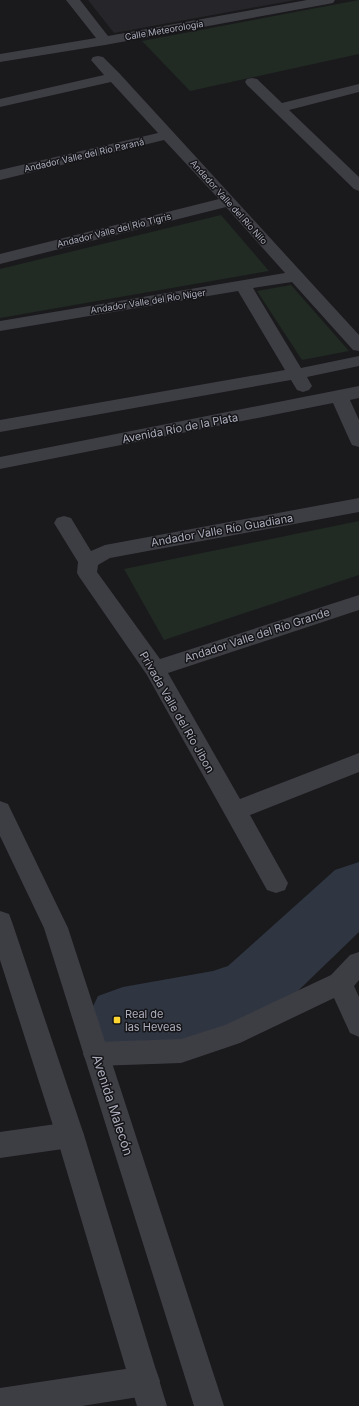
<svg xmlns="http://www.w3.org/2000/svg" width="359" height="1406" font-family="Inter,sans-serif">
  <rect width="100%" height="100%" fill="#1a1a1c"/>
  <polygon fill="#26262a" points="88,0 295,0 114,33"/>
  <g fill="#212b24">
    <polygon points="359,0 359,54 190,91 142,41"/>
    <polygon points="221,215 269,271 0,318 0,269"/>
    <polygon points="291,285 349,351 302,360 257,291"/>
    <polygon points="359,521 359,575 164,640 124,569"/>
  </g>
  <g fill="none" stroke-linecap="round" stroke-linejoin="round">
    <polygon fill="#2f3642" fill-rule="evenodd" points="359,862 359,932 276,1012 213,1035 123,1051 98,1042 87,1019 98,996 123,987 213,971 228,966 335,870"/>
    <g fill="#3d3d44" fill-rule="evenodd">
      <polygon points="66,0 80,0 108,36 307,0 335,0 333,3 328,4 105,45 0,62 0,54 96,38"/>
      <polygon points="98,56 103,57 120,74 359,335 359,351 353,350 292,282 253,288 301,368 359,356 359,366 307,377 312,386 309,390 303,392 297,390 291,380 0,432 0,420 285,370 238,291 0,331 0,321 285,273 226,207 0,264 0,254 219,199 164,140 0,180 0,170 158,133 111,82 0,107 0,99 104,75 91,60 93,57"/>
      <polygon points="252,78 257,79 282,103 359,84 359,92 289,110 359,177 359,191 354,189 247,85 245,82 247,79"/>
      <polygon points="359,386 359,398 350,400 359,420 359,447 352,445 350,441 333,403 0,469 0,457"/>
      <polygon points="359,498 359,512 110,558 98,565 97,572 160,659 359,595 359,610 168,673 240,799 359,753 359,772 250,815 288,883 285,890 276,893 267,890 147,675 80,578 77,573 78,562 54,523 57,518 64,516 71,518 91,551 105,545"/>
      <polygon points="359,952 359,980 354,986 359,997 359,1037 350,1033 334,998 240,1043 181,1063 96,1066 87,1063 83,1054 87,1045 96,1042 181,1039 225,1025 331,975 350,955"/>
      <polygon points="70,1122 80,1126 84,1135 80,1144 70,1148 0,1158 0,1132"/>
      <polygon points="145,1366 156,1370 160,1381 156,1392 145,1396 82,1406 0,1406 0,1388"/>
    </g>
    <g fill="#3d3d44" fill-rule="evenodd">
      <polygon points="0,801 8,804 68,928 224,1406 194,1406 44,928 0,836"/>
      <polygon points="0,911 9,914 12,922 84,1135 167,1406 137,1406 56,1135 0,960"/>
    </g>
  </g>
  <rect fill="#fdd632" stroke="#151518" stroke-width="1.5" x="113" y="1016" width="8" height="8" rx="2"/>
  <g text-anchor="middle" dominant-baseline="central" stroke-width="3" stroke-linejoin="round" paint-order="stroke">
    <g font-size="9" fill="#acaebd" stroke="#151518">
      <text transform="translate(164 30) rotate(-10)">Calle Meteorología</text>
      <text transform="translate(84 155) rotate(-13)">Andador Valle del Río Paraná</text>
      <text transform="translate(229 202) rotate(48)">Andador Valle del Río Nilo</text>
      <text transform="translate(114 230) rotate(-14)">Andador Valle del Río Tigris</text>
      <text transform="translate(148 301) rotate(-9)">Andador Valle del Río Níger</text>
    </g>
    <g font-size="11" fill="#acaebd" stroke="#151518">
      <text transform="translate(180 428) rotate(-11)">Avenida Río de la Plata</text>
      <text transform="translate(222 530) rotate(-10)">Andador Valle Río Guadiana</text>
      <text transform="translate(257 635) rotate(-18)">Andador Valle del Río Grande</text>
      <text transform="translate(177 712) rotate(60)">Privada Valle del Río Jibon</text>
    </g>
    <g font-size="11" fill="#acaebd" stroke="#151518" text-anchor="start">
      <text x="125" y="1014">Real de<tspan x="125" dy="13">las Heveas</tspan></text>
    </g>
    <g font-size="13" fill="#acaebd" stroke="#151518">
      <text transform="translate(113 1105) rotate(72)">Avenida Malecón</text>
    </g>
  </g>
</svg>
